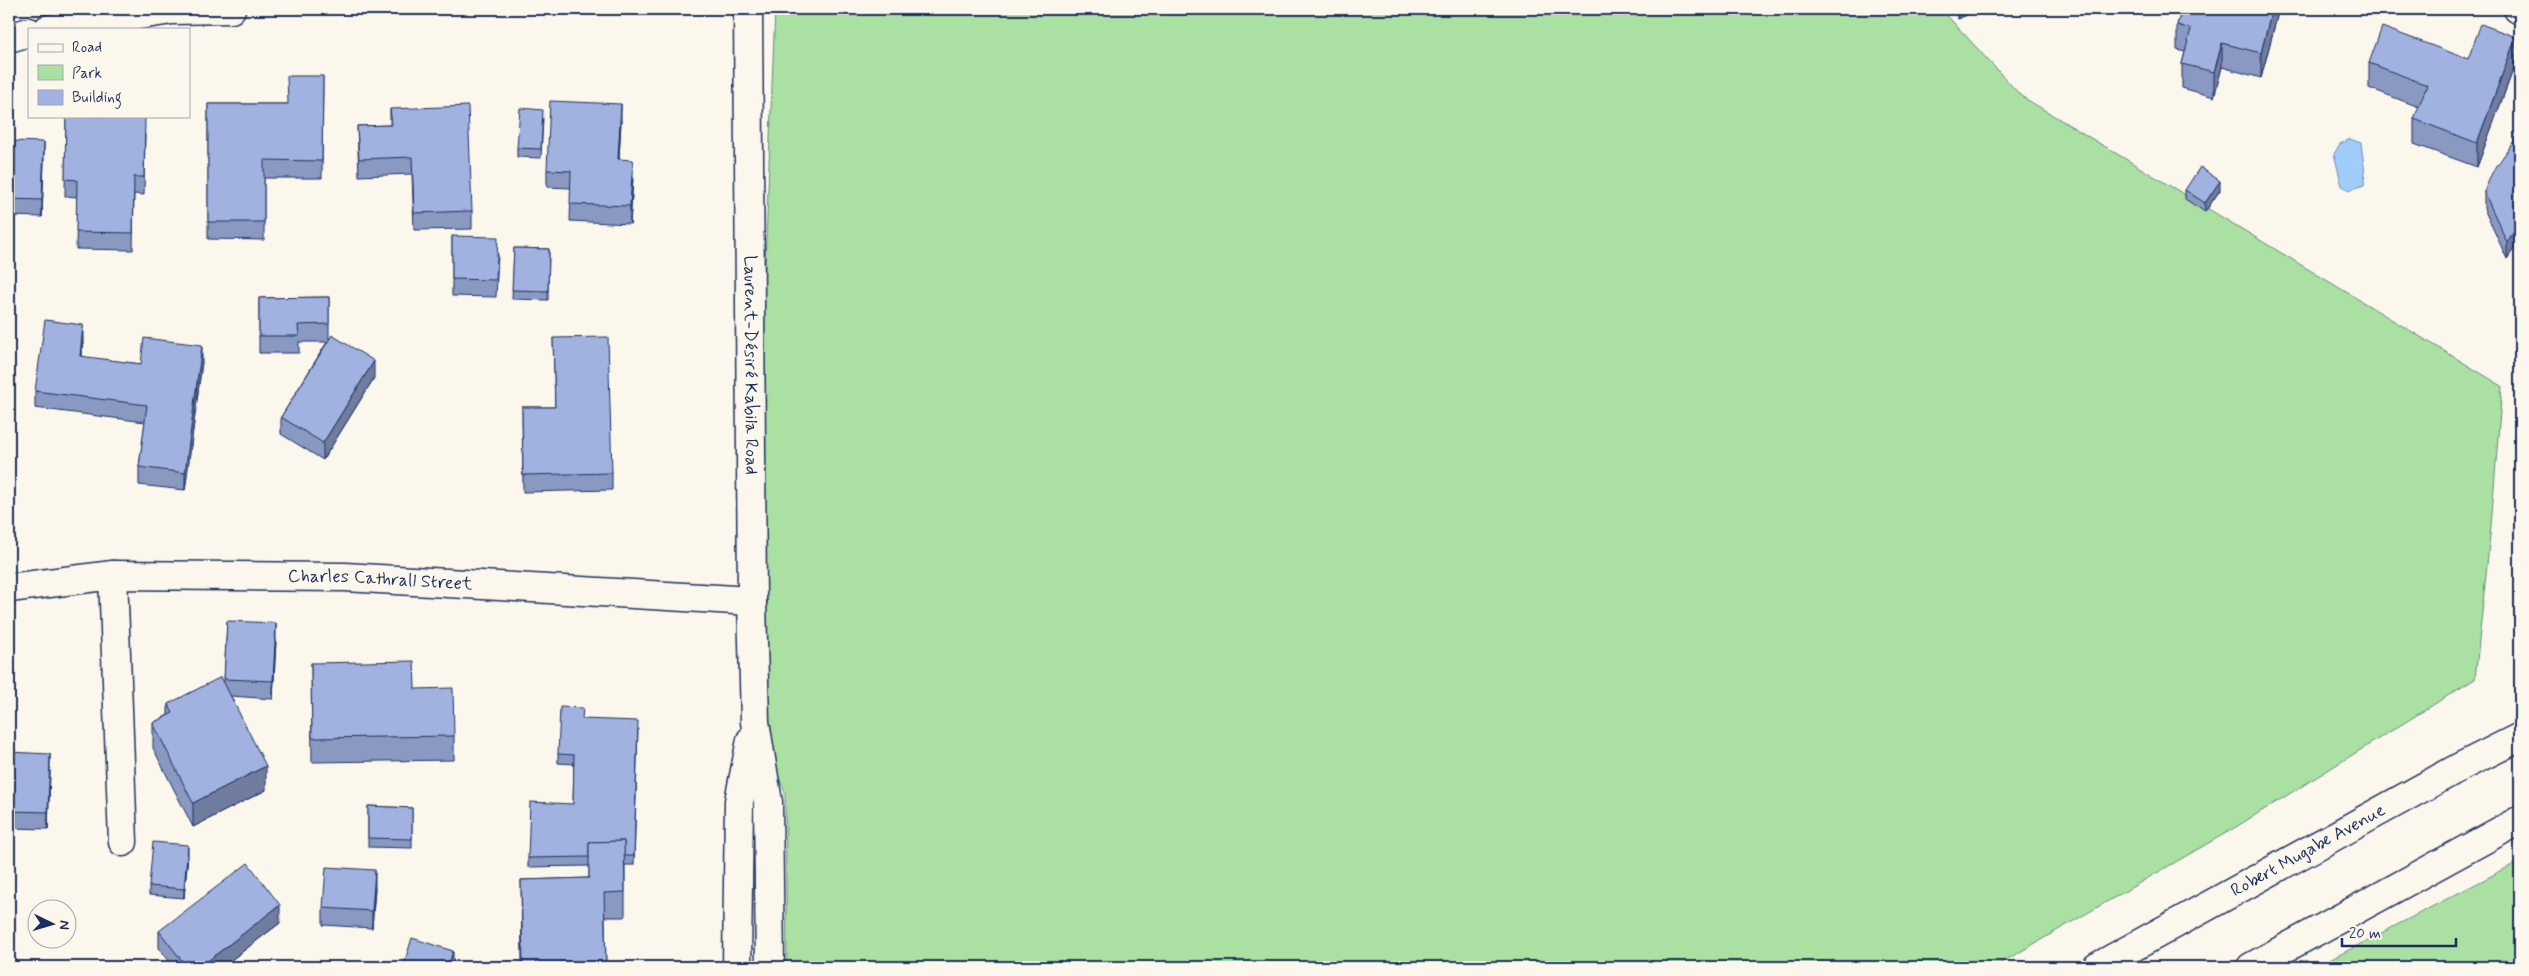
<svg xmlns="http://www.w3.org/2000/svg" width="2529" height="976" font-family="Mynerve,sans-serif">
  <rect width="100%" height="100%" fill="#fbf7ec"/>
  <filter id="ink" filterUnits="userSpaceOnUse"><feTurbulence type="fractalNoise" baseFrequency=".02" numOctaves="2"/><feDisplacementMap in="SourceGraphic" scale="10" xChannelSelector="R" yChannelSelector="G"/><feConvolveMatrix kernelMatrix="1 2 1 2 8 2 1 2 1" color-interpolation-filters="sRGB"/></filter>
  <g filter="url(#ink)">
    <g fill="#abe0a3" stroke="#638880">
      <polygon points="775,9 1941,9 2021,96 2502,386 2491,526 2475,679 2231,830 1994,967 787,967 785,792 755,722 752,601"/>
      <polygon points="2520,861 2520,967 2316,967"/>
    </g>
    <polygon fill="#a1cdfc" stroke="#6b8ebd" points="2350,139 2361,143 2365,173 2364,185 2350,190 2342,186 2334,154 2340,144"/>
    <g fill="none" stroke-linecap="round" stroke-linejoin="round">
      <g stroke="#1b2f5e" stroke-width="31">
        <g id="minor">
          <path id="s1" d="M748,9L752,601L755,722L768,802L770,967"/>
          <polyline points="2518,9 2520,10"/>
          <polyline points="48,29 172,10 231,9"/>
          <polyline points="9,38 29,32"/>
          <polyline points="113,575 123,842"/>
          <path id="s2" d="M9,588L113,575L345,577L752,601"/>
          <polyline points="737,967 739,801 751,740"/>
        </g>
      </g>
      <g stroke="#1b2f5e" stroke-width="31">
        <g id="major">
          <path id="s3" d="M2097,967L2460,767L2520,737"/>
          <polyline points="2251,967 2520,820"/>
        </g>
      </g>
      <use href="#minor" stroke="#fbf7ec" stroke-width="28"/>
      <use href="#major" stroke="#fbf7ec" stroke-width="28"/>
    </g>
    <g fill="#8a99c2" stroke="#1b2f5e">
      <polygon points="1953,9 1980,9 1958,19"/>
      <polygon points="2182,9 2279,9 2261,78 2222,67 2214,97 2182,88 2182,64 2185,52 2177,50 2177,25"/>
      <polygon points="2468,59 2516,62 2477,167 2414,144 2414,119 2419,107 2369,88 2369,63"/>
      <polygon points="323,76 322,178 264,178 264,240 208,239 208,104 288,104"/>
      <polygon points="390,109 472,211 472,229 414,230 412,174 359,176 357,126 390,125"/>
      <polygon points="66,116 145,134 144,195 134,194 133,250 76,249 77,197 65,196"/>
      <polygon points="543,118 541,158 517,157 517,148"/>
      <polygon points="621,121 619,159 633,177 630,224 570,221 571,188 547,187 547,170"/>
      <polygon points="2520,132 2520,240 2507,259 2484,209 2484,192"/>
      <polygon points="9,141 44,160 42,217 9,216"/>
      <polygon points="2185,190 2220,190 2205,212 2185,199"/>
      <polygon points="452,236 498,254 496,297 452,296"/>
      <polygon points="514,248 549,249 548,300 512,299"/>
      <polygon points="329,297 329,339 374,378 323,460 281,434 281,417 327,342 299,342 299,353 259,353 259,298"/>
      <polygon points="553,338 612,473 612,490 523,492 522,407 555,407"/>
      <polygon points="83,342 82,357 141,364 202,362 185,490 139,485 139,467 145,422 35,408 35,391"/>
      <polygon points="227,621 276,640 273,699 231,696 266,790 193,827 153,748 153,723 168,715 168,704 224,682"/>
      <polygon points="311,663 415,689 454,736 454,760 312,762"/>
      <polygon points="583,719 638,729 634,865 625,865 625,917 605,917 606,967 522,967 521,880 589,878 589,866 528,867 528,858 573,804 574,764 558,763 558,754"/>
      <polygon points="9,752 50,771 48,829 9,828"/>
      <polygon points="368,806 412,808 412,848 368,847"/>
      <polygon points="188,854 184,898 149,895 149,886"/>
      <polygon points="375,888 372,928 323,925 323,908"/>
      <polygon points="280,923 222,967 174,967 159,948 159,931"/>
    </g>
    <g fill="#717d9e" stroke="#1b2f5e">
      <polygon points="1958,9 1980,9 1958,19"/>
      <polygon points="2272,9 2279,9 2261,78 2261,53"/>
      <polygon points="2516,37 2516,62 2477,167 2477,143"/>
      <polygon points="2222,43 2222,67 2214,97 2214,72"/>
      <polygon points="621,104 621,121 618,176 618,159"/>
      <polygon points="44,142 44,160 42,217 42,200"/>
      <polygon points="633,160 633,177 630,224 630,206"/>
      <polygon points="2220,181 2220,190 2205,212 2205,203"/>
      <polygon points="2520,223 2520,240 2507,259 2507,242"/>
      <polygon points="83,325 83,342 80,374 80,356"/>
      <polygon points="202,345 202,362 185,490 185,473"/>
      <polygon points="374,361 374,378 323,460 323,443"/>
      <polygon points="276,623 276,640 273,699 273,681"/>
      <polygon points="50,754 50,771 48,829 48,812"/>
      <polygon points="266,766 266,790 193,827 193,803"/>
      <polygon points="188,845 188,854 184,898 184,889"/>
      <polygon points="375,870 375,888 372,928 372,911"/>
      <polygon points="280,905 280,923 222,967 200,967"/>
      <polygon points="453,951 453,967 448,967"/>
    </g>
    <g fill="#a1b2e1" stroke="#1b2f5e">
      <polygon points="2182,9 2272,9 2261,53 2222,43 2214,72 2182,64 2191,29 2177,25"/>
      <polygon points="2481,24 2516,37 2477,143 2414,119 2427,85 2369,63 2382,27 2468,59"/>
      <polygon points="287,76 323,76 322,161 264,160 264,222 208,222 208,104 288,104"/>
      <polygon points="550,101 621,104 618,159 633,160 630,206 570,204 571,171 547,170"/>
      <polygon points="468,106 472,211 414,213 412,157 359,159 357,126 392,125 390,109"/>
      <polygon points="520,108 543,110 541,149 517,148"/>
      <polygon points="66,116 145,117 144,177 134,177 133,233 76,232 77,180 65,179"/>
      <polygon points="2520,132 2520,223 2507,242 2484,192 2492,173"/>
      <polygon points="9,141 44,142 42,200 9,199"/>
      <polygon points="2200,167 2220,181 2205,203 2185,190"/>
      <polygon points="452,236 498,237 496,280 452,279"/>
      <polygon points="514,248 549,249 548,291 512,290"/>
      <polygon points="329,297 329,324 298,325 299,336 259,336 259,298"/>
      <polygon points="45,320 83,325 80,356 141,364 144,338 202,345 185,473 139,467 147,405 35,391"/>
      <polygon points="332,335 374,361 323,443 281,417"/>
      <polygon points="608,337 612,473 523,475 522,407 555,407 553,338"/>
      <polygon points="227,621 276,623 273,681 224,679"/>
      <polygon points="414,661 415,689 453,688 454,736 312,738 311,663"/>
      <polygon points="221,677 266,766 193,803 153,723 173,713 168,704"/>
      <polygon points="560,707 583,708 582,719 638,721 634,856 624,856 624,841 589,842 589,857 528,858 530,802 573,804 574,755 558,754"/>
      <polygon points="9,752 50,754 48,812 9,811"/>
      <polygon points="368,806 412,808 412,839 368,838"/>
      <polygon points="624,841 625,892 604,893 606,967 523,967 521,880 589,878 589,842"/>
      <polygon points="153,842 188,845 184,889 149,886"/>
      <polygon points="248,863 280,905 200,967 187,967 159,931"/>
      <polygon points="326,867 375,870 372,911 323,908"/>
      <polygon points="412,938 453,951 448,967 403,967"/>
      <polygon points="379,961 399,967 377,967"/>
    </g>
  </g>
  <g text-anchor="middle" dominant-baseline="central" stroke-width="4.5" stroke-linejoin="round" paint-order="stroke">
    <g font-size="18" fill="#1b2f5e" stroke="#fbf7ec">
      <text stroke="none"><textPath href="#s1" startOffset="356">Laurent-Désiré Kabila Road</textPath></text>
      <text stroke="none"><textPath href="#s2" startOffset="372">Charles Cathrall Street</textPath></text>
      <text stroke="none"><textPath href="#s3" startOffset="241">Robert Mugabe Avenue</textPath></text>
    </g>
  </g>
  <rect width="2529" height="976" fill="none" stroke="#fbf7ec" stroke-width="30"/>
  <rect x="15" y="15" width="2499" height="946" fill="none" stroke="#1b2f5e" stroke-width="2" filter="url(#ink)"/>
  <rect x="28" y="28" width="162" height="90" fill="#fbf7ec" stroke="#a1a7b3"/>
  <rect x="38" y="44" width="25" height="8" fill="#fbf7ec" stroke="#a1a7b3"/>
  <text x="72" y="52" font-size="15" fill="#1b2f5e">Road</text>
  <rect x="38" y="65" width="25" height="15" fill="#abe0a3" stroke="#a1a7b3"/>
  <text x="72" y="78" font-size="15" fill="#1b2f5e">Park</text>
  <rect x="38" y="90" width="25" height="15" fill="#a1b2e1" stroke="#a1a7b3"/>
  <text x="72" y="102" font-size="15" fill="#1b2f5e">Building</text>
  <g transform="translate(52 924) rotate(95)"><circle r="24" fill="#fbf7ec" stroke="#a1a7b3"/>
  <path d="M0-4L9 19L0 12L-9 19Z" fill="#1b2f5e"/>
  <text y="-8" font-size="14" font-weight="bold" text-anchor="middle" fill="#1b2f5e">N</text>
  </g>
  <path d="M2342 938v8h114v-8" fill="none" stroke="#1b2f5e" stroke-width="2.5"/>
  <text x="2349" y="938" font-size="15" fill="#1b2f5e" stroke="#fbf7ec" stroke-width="4" paint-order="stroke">20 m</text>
</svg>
